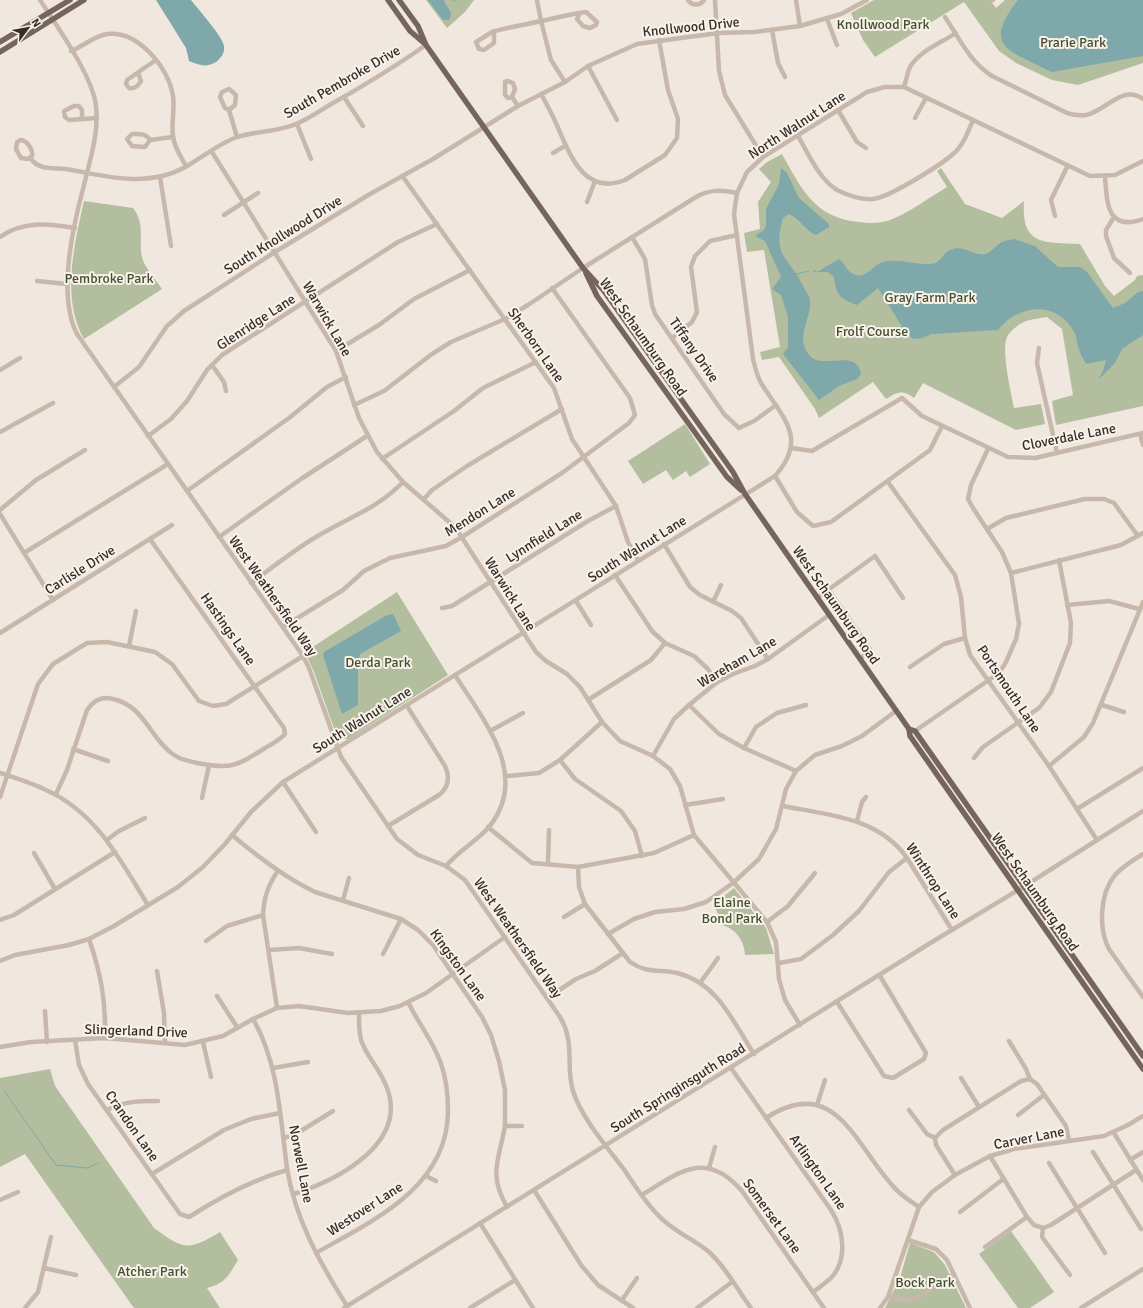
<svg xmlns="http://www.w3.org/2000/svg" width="1143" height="1308" font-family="Signika,sans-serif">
  <rect width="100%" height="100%" fill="#f0e8de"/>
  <g fill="#b3be9f">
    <polygon points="426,0 474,0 465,12 447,28"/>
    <polygon points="874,0 990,0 996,8 1005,0 1143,0 1143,63 1078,85 1052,80 1016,63 999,51 964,2 875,57 863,40 851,13"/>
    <path d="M782,154C802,190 815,218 859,222C871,224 885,223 895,218C913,210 930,197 947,187L937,171L941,168L965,204L1002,218L1024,201C1021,247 1044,242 1080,244L1105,286L1114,296L1135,280L1137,276L1143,275V406L1056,425L1052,401L1073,395L1062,329L1047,317C1040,318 1032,319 1026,321C1020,323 1009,332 1007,337C1001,351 1011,392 1014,408L1041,404L1045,424L1016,430L923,383L914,398C903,389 897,392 886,399L873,382L819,418L815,409L779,357L762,360L760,352L780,347L764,250L747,252L744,233L760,229L758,202L771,182L759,169L767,162Z"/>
    <path d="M84,201L133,208C146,225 138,238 142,257C143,265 157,281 162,289L84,339C61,299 74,245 84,201Z"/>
    <polygon points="685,424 710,464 690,477 686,471 673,480 666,470 643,484 628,461"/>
    <polygon points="397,592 448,675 348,739 342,739 336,734 314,672 305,652"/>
    <path d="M734,888L766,928L774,954L745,955C744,940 736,929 722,925L714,904Z"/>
    <path d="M50,1069L55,1086L154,1228C184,1250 188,1251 220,1232L238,1260C228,1276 226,1283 207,1288L220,1308H134L25,1154L0,1167V1078Z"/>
    <polygon points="1011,1231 1054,1292 1030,1308 1018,1308 979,1254"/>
    <polygon points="910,1243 934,1252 945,1265 966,1308 885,1308 900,1278"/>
  </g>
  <g fill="#7fa8ab">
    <path d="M156,0H191C198,9 223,37 224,46C225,53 221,58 216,62C206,68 199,65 189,61L186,48Z"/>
    <path d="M428,0H444C446,8 455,12 449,20H443Z"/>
    <path d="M1018,0H1143V56L1052,72L1049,71C1009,50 981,47 1018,0Z"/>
    <path d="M781,168L787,173L799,198L829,224V227L816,235C807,232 800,219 789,214L783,218C771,259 791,257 805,290C807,293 810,297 810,301C812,318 793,339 811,357C824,369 857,348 861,374L857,379L839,386L819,400L783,354L788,347V317L781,295L772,289L781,277L765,241L755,236L764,230L766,226V209L779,184Z"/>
    <path d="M1014,239L1035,246L1058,267H1080L1087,272L1113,308L1125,303L1138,292L1143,291V335L1122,349L1115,363L1098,380L1103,371L1106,360L1086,364C1083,359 1080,353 1078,347C1077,343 1077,337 1074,332C1057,300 1018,304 998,330L932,334L922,338L913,339L906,333L878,288L857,305C840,299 836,295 834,277L828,272H817L839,259C846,264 847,273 856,275C867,278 874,264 883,262C897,258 916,265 931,264C941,263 943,253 950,250C964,244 972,256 985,254C991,253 996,245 1002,242C1006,240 1011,240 1014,239Z"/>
    <polygon points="393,614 401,631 360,654 358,663 358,705 342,714 323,655 324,652 387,615"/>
  </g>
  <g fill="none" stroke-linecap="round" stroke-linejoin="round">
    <g stroke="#7fa8ab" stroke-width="1">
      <polyline points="453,0 456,0"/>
      <polyline points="813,271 817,272"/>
      <polyline points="796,274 809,271"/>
      <polyline points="5,1092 56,1165 87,1168 99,1163"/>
    </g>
    <g stroke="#c7b8ab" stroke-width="4.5">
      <path d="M40,0C57,26 94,78 96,107C99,133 90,160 84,185C73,226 57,295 77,334L303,656L309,668L341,757L397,839L418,855L446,866L465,880L560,1017C576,1044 565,1065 573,1091C582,1119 608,1148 625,1171C635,1186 645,1202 658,1215C672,1231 692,1238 708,1251C725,1266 737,1289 751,1308"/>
      <polyline points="537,0 541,21 551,60 565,82"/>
      <path d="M688,0C692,6 700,6 704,0"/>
      <polyline points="715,0 719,71 725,95 763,157"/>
      <polyline points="796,0 800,26"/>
      <polyline points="992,0 993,0"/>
      <path d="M945,17C959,38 970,62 992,76L1067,113C1073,115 1079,116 1086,115C1107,111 1121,84 1143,99"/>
      <polyline points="827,19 837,45"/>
      <polyline points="772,30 778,63 785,77"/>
      <path d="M494,31V43L484,50L479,49L476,42L492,32C508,27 525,25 541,21C556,18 571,14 586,12L597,22L596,25L590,28L583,26L577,19L579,15"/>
      <path d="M71,51C84,46 94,36 107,34C138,30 169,68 173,96C175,109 171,123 173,136C174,147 181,157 186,166"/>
      <polyline points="588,66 617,120"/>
      <path d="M138,73L141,81C138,86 135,89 129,88L126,84L127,80L156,60"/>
      <polygon points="508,81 513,83 515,89 512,97 508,98 505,95 505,82"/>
      <path d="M904,87C906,81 907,75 909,69C917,52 941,43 956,33"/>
      <path d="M541,94C546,103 551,112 555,121C569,151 582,197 625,180L665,155L677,138L678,119L668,90L659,40"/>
      <polyline points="344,97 363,126"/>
      <polyline points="512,97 518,106"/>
      <polyline points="229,110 235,105 236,95 229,89 222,92 220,97 225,108 229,110 237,137"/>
      <polyline points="838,110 857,142 866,148"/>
      <polyline points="915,118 926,98"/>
      <polyline points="82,119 82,110 79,106 74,106 64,111 65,117 69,120 97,118"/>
      <polyline points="297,124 311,159"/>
      <path d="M798,136C808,153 819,179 837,190C847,195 861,200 873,199C888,198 941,165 953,154C963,146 968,132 973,120"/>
      <path d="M21,140C28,141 33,150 32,156L28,159L21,158L16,149L17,142Z"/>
      <path d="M150,140C146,133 139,134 132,134L127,139L132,146L145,147L150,140L173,137"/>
      <polyline points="212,152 336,351 359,418 377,452 403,482 455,527 536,652 546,661 567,674 580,687 602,722 620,741 653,756 670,769 680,786 694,835 767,922 776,942 779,979 785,1000 800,1025"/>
      <polyline points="553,153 565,146"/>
      <path d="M30,158C42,173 56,166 72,170C111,178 151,187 187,166C203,157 220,143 237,137C256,131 278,132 296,124C309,119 321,110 333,103C365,85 396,66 426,45"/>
      <polyline points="160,177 171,246"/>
      <polyline points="403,177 554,388 572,439 616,506 628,542 638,560"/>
      <path d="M1105,177C1107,203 1107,232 1143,219"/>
      <polyline points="587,202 595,181"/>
      <polyline points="224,215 258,193"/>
      <polyline points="1055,216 1051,200 1067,167"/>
      <polyline points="1114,217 1106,230 1106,236 1114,258 1130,273"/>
      <path d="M0,237C24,220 48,224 75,228"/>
      <polyline points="632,237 645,259 652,305 655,314 724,414 739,428 754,421 776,405"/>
      <polyline points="37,281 67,284"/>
      <polyline points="672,338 692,322 697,312 691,267 695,256 710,241 737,235"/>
      <polyline points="1039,348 1037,363 1057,453"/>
      <polyline points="336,351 379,325 414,299 470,270"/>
      <polyline points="212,365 224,382 226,391"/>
      <polyline points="0,370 20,358"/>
      <polyline points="114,387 139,367 167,326 184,311 275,252 370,194 433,159 518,106 565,82 588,66 637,44 718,33 754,32 800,26 841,14 867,0"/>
      <path d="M354,405L384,391L432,354L451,342L505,319L528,305L583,268L696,197C710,189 721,190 737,193"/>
      <polyline points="0,432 53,403"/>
      <polyline points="1140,434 1143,445"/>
      <polyline points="148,436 171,419 187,401 207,370 222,355 398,242 437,224"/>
      <polyline points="791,448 812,451 902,398 922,416 1008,457 1035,458 1143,433"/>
      <polyline points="382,459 454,411 483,388 536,362"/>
      <polyline points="775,476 797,512 813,526 831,522 930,450 942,426"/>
      <polyline points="888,482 955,575 961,597 965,638 970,655 1049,766 1097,840"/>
      <polyline points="187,491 289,418 327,387 346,377"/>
      <polyline points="424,499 432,490 467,466 562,409"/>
      <polyline points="0,510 36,480 85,450"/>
      <polyline points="0,514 53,600"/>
      <polyline points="987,529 1006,518 1085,499 1104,499 1114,503 1138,536"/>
      <polyline points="219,537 301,479 367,436"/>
      <polyline points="664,544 690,587 700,595 732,611 741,618 768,659"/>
      <polyline points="24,553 168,464"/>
      <polyline points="1011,573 1121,545 1143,533"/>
      <polyline points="615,575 652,631 665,643 694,656 708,669 716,683"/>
      <path d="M251,583C273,567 294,550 316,537C348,517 376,510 403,482"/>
      <polyline points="828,589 870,649 860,659"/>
      <polyline points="817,598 875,556 903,598"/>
      <polyline points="576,601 591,625"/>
      <polyline points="713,602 721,585"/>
      <polyline points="1067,605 1109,601 1139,609"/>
      <polyline points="442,608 452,606 588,521 616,506"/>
      <polyline points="283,627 343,590 364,571 390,558 446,546 462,537 562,473 629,423 635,415 630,398 552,288"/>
      <polyline points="0,633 172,525"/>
      <polyline points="129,646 136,611"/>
      <polyline points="910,667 944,644 965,638"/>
      <polyline points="588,700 651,660 665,643"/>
      <polyline points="689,705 719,734 744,748 796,771"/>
      <polyline points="1102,705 1124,712"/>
      <polyline points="490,731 523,713"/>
      <polyline points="915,731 999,673 1006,662 1016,639 1019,624 1011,573 1002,552 973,508 968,499 971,485 988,449"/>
      <polyline points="744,748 756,727 777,713 806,705"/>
      <polyline points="73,749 108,761"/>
      <polyline points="653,756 674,719 689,705 716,683 733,674 755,666 768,659 829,615"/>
      <polyline points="974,758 983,747 1039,708 1051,692 1070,643 1071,623 1059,560"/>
      <polyline points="560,760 575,779 621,811 635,831 642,856"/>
      <polyline points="1049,766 1084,737 1093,723 1143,602"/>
      <path d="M0,773C15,778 32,783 46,790C97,813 120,860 148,905"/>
      <polyline points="507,776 539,773 560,760 602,722"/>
      <polyline points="283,782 316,832"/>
      <path d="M56,794L67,770L87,710C93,701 102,696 113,699C145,706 150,739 174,755C181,760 189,761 197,763C231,770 237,766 265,748C272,744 280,740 285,734L284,728L150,539"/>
      <polyline points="0,797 38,684 53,664 87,643 107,642 155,652 172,664 199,701 213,706 226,704 303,656"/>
      <polyline points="202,798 209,765"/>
      <polyline points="685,805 723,799"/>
      <path d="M783,806C828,815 878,817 907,858L952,930"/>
      <polyline points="1077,809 1143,768"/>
      <polyline points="857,821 862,802 866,797"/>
      <path d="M388,826L439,795C449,787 450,777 445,766L407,706"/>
      <polyline points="488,827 532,863 578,867 654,853 694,835"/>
      <path d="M232,835C258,857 284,877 315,892L401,919L418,930L433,945L482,1017L491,1035L499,1061L505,1090V1126H522"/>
      <polyline points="107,840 119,831 145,818"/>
      <polyline points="34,853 55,889"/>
      <path d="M1143,854C1133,860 1123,866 1115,875C1100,893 1098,928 1109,949L1143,997"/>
      <polyline points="548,864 549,830"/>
      <path d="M446,866C458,851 477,841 489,827C531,775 483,720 455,675"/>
      <path d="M578,867L579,887L585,904L630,962C648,974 659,969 677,973C718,983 733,1022 754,1054"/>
      <polyline points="343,900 349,878"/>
      <polyline points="564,917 585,904"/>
      <polyline points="0,920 14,915 115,852"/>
      <polyline points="767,922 788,906 815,873"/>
      <polyline points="608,934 634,919 655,912 684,909 706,902 733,883 759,859 776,829 786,789 796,771 815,755 842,746 862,736 896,711"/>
      <path d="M89,939C101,974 106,1001 105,1038"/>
      <polyline points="206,941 227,926 263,915"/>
      <polyline points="269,950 299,948 332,954"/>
      <polyline points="383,954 401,919"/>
      <path d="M0,961L15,955L69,945L89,939L114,926L178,887L203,867L225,844L251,812L283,782L775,476C809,438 782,417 761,383C757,376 755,367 753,359L734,214L737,193L747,172L763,157L867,92L885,87H904L1090,176L1115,175L1143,161"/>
      <polyline points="779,963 801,959 833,935 859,911 889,872 907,858"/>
      <polyline points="157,971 164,1013 165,1043"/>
      <polyline points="700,983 718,958"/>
      <polyline points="217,996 237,1027"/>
      <polyline points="547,998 576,979 595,971 623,953"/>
      <polyline points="837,1002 884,1076 893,1078 924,1059 926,1053 880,976"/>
      <path d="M277,1008L263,915C264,897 268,886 277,872"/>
      <polyline points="45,1011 47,1042"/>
      <path d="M253,1019C279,1064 280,1118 287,1168C295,1219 320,1263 347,1306"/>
      <path d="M75,1040L79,1065L88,1084L180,1214L189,1217C220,1197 252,1180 287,1170"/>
      <polyline points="1009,1041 1026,1069 1030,1079 1037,1084 1066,1126 1069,1140"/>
      <polyline points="203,1042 211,1077"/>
      <polyline points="0,1047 31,1042 105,1038 185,1045 223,1036 253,1019 277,1008 299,1006 348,1013 381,1011 400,1006 426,993 505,937"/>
      <polyline points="273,1068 308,1062"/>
      <path d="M731,1068L831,1210C844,1230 848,1260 831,1278C825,1283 819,1288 813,1292"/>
      <polyline points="961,1078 979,1107"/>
      <polyline points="817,1105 825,1080"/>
      <path d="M107,1110C124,1101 139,1101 158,1101"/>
      <polyline points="909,1110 927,1134 935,1138 936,1145 955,1175"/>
      <polyline points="1018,1115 1044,1095"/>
      <path d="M766,1118C835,1073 855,1145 893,1186C900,1195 910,1201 919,1207"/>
      <path d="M505,1126C499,1160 488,1174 507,1207"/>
      <polyline points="1114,1133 1143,1180"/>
      <polyline points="284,1138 296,1134 333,1111"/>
      <polyline points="935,1138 943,1130 1021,1081 1030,1079"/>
      <polyline points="1093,1152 1141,1229"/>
      <polyline points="990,1156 1027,1217 1034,1225 1043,1228 1042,1237 1070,1275"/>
      <polyline points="1130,1160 1143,1152"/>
      <polyline points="1049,1163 1105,1253"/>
      <polyline points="709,1168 715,1147"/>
      <polyline points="152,1174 224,1130 251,1119 280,1113"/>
      <polyline points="426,1176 436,1181"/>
      <polyline points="534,1190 581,1265 598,1285 633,1308"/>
      <path d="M294,1194C337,1180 408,1144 387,1088C381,1070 366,1056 361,1040C359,1032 359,1021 359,1013"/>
      <path d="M642,1195C679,1172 706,1149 742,1191L824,1308"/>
      <polyline points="0,1200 18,1192"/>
      <polyline points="960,1212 1002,1180"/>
      <polyline points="480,1223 533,1308"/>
      <polyline points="1043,1228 1051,1225 1136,1170"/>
      <polyline points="908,1240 936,1249 947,1260 970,1308"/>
      <polyline points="985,1247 1027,1217"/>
      <path d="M316,1253C372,1221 447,1188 448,1112C448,1096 447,1080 441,1064C434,1042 418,1023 408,1002"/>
      <polyline points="44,1268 76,1275"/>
      <polyline points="888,1297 910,1300 921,1296 954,1274"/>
      <polyline points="622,1300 637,1278"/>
      <polyline points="25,1308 38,1292 51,1237"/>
      <polyline points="344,1308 932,942 1023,887 1143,811"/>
      <polyline points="470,1308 515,1280"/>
      <polyline points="697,1308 732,1282"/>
      <polyline points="880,1308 888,1297 919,1207 932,1192 955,1175 990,1156 1014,1149 1104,1136 1128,1125 1143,1116"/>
      <polyline points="1081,1308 1143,1269"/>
    </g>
    <g stroke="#76655c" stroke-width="5.5">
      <polyline points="388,0 410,31 424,43"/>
      <polyline points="399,0 418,26 426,45 583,268 604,291 733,472 745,494 909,729 910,736 1143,1069"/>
      <polyline points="0,42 70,0"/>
      <polyline points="0,52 84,0"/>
      <polyline points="586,273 597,296 727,477 741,490"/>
      <polyline points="909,729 915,731 1143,1056"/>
    </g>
  </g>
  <g text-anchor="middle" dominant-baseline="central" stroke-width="4" stroke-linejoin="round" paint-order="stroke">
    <g font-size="14" fill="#44512f" stroke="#f8f2ea">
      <text x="883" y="24">Knollwood Park</text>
      <text x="1073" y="42">Prarie Park</text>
      <text x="109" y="278">Pembroke Park</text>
      <text x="930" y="297">Gray Farm Park</text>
      <text x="872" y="331">Frolf Course</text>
      <text x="378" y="662">Derda Park</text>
      <text x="732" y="902">Elaine<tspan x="732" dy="16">Bond Park</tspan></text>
      <text x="152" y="1271">Atcher Park</text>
      <text x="925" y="1282">Bock Park</text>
    </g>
    <g font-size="14" fill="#362d29" stroke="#f8f2ea">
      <text transform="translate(691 27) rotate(-6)">Knollwood Drive</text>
      <text transform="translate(342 82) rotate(-30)">South Pembroke Drive</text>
      <text transform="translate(797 125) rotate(-33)">North Walnut Lane</text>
      <text transform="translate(283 235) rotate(-32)">South Knollwood Drive</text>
      <text transform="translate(327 319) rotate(60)">Warwick Lane</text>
      <text transform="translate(256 322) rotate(-33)">Glenridge Lane</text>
      <text transform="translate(643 337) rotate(55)">West Schaumburg Road</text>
      <text transform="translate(536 345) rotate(55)">Sherborn Lane</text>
      <text transform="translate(694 350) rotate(55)">Tiffany Drive</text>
      <text transform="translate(1069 437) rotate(-11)">Cloverdale Lane</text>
      <text transform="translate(480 512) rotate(-32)">Mendon Lane</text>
      <text transform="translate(544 536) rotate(-32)">Lynnfield Lane</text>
      <text transform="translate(637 549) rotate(-32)">South Walnut Lane</text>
      <text transform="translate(80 570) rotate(-32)">Carlisle Drive</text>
      <text transform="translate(510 594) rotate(58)">Warwick Lane</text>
      <text transform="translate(273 596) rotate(55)">West Weathersfield Way</text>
      <text transform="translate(836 605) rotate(55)">West Schaumburg Road</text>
      <text transform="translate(228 629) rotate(55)">Hastings Lane</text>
      <text transform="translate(737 662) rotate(-30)">Wareham Lane</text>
      <text transform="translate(1009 689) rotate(56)">Portsmouth Lane</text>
      <text transform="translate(362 720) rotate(-32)">South Walnut Lane</text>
      <text transform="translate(933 881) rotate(57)">Winthrop Lane</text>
      <text transform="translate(1035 892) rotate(55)">West Schaumburg Road</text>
      <text transform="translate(518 938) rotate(55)">West Weathersfield Way</text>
      <text transform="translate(458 965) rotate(54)">Kingston Lane</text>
      <text transform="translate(136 1031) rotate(2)">Slingerland Drive</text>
      <text transform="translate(678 1088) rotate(-32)">South Springinsguth Road</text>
      <text transform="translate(132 1126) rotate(55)">Crandon Lane</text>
      <text transform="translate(1029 1138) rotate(-11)">Carver Lane</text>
      <text transform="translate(301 1164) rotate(79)">Norwell Lane</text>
      <text transform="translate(818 1172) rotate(55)">Arlington Lane</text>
      <text transform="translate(365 1209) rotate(-33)">Westover Lane</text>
      <text transform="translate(772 1216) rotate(54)">Somerset Lane</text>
    </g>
  </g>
  <g transform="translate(28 28) rotate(58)" stroke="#f8f2ea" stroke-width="3" paint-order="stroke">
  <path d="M0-3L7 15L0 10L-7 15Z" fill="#362d29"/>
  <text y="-6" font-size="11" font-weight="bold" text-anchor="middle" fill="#362d29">N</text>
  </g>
</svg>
